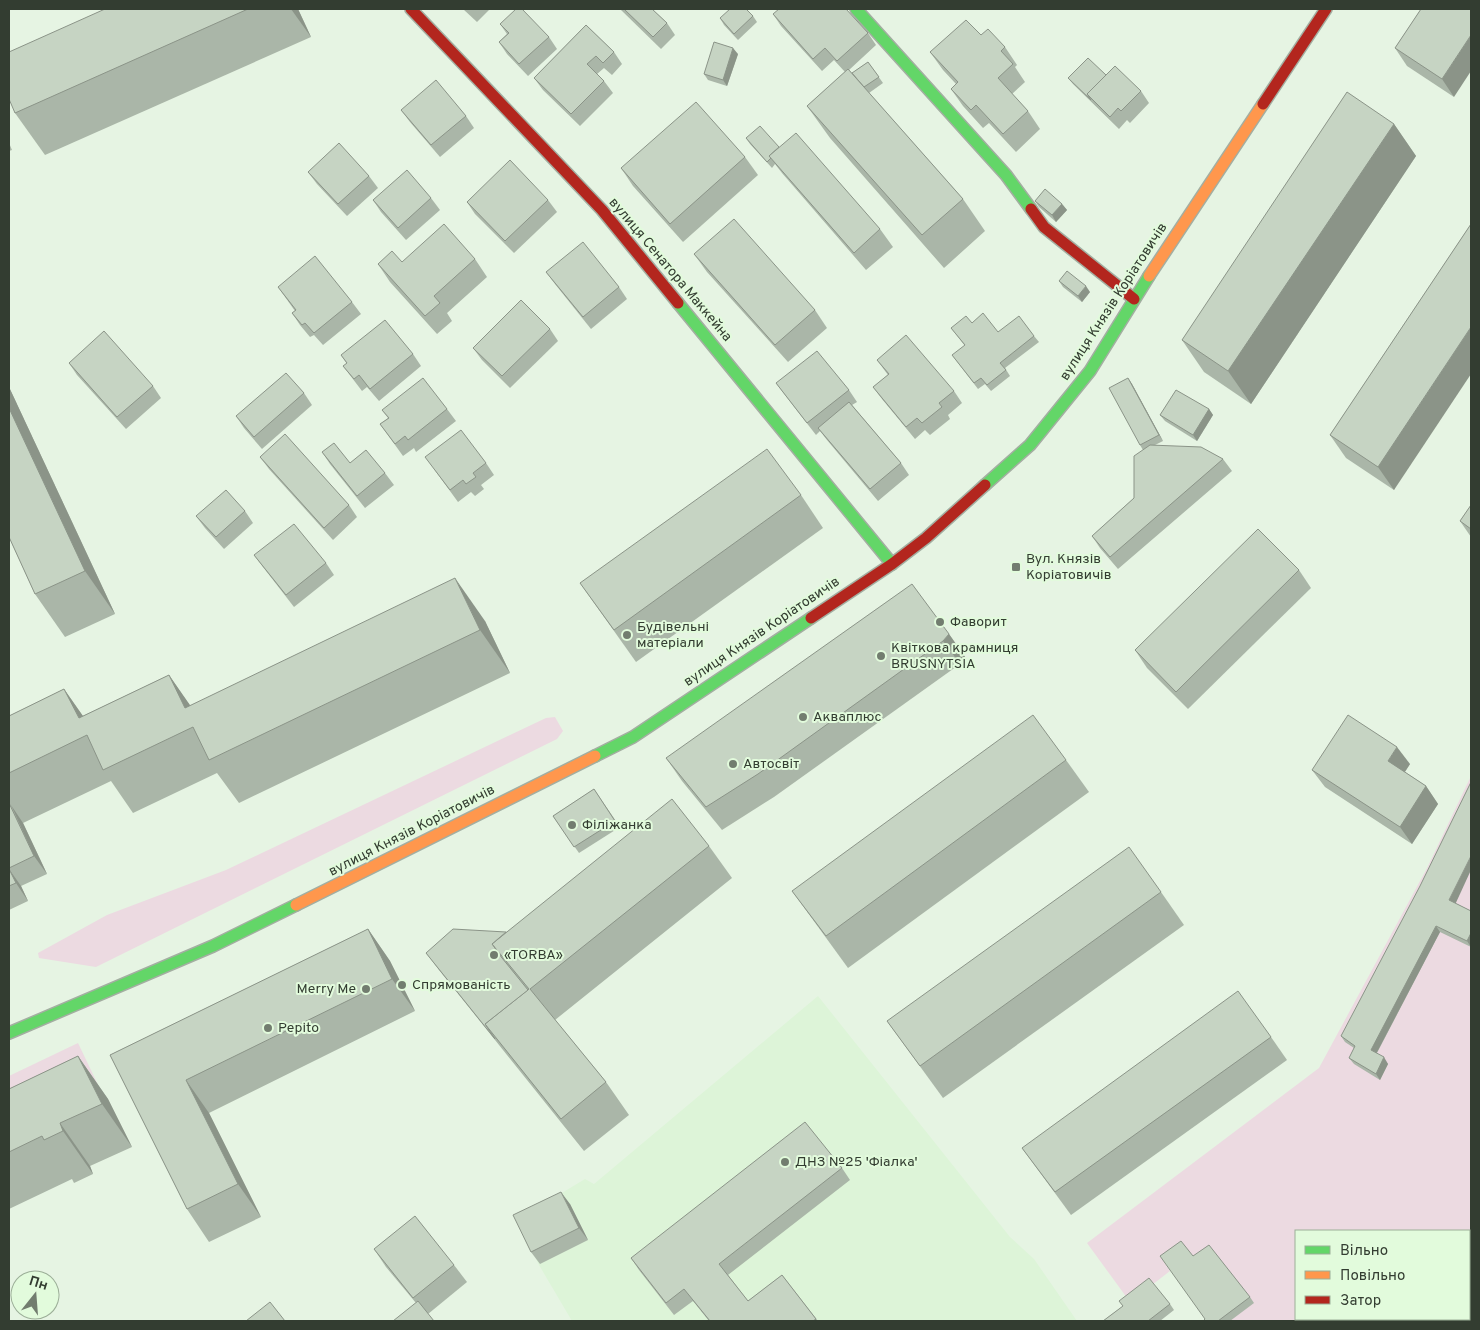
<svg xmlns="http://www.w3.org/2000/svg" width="1480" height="1330" font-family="Overpass,sans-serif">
  <rect width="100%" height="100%" fill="#e6f4e3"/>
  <polygon fill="#ddf4d8" points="818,996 1010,1237 1034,1259 1077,1321 572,1321 539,1265 517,1220 585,1179 594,1184"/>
  <g fill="#ecdae1" fill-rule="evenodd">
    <polygon points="555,717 563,731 557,739 96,967 39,958 38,953 107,915 226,870 546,718"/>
    <path d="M1471,776V1321H1230L1164,1262L1170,1271L1130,1302L1087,1243L1319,1068L1427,868ZM1296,1231H1469V1319H1296Z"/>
    <polygon points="78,1043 101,1091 9,1135 9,1076"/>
  </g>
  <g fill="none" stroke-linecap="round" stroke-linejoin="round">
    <g stroke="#a3aea1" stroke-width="14">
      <g id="fast">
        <polyline points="856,9 1006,175 1031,209"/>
        <polyline points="678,303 892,564"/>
        <polyline points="985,485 1030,445 1090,371 1149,276"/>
        <polyline points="595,756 633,737 811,618"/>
        <polyline points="9,1033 213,946 296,905"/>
      </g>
    </g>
    <g stroke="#a3aea1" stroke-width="14">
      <g id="slow">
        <polyline points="1149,276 1263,104"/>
        <polyline points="296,905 595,756"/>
      </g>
    </g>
    <g stroke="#a3aea1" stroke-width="14">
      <g id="jam">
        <polyline points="411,9 602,210 678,303"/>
        <polyline points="1263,104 1326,9"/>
        <polyline points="1031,209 1044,227 1134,299"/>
        <polyline points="811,618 892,564 926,538 985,485"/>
      </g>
    </g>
    <use href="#fast" stroke="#63d668" stroke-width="11"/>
    <use href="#slow" stroke="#ff974d" stroke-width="11"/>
    <use href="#jam" stroke="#b3261e" stroke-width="11"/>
  </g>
  <g fill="#aab6a8">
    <polygon points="105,9 298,9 311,37 45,155 15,113"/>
    <polygon points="463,9 490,9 477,22"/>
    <polygon points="620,9 652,9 667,23 675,35 661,49"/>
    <polygon points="1421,9 1454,97 1407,66 1395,48"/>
    <polygon points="773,14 868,33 876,45 849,70 852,73 868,62 883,83 869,93 963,199 985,231 944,268 830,138 807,106 845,72 834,60 822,71 781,26"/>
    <polygon points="753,16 757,22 738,40 724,25 720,18"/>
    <polygon points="500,24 549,37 557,49 528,76 507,54 499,42 507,34"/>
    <polygon points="586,25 614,52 622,64 612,75 604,68 597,74 604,81 613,93 580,126 543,90 534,78"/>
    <polygon points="981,35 1005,47 1017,65 1015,67 1025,82 1012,94 1028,111 1040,129 1016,152 989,123 983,128 963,106 951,89 956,84 943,70 930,52"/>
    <polygon points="738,54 727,86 708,80 704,74"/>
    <polygon points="1106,75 1141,91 1149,103 1130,123 1127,120 1119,129 1073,84 1068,78"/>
    <polygon points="401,110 466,116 474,128 440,157 410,122"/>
    <polygon points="1394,124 1416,156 1251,404 1204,372 1182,340"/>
    <polygon points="746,138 779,147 880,229 893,247 866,270 782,173 775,164 772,168 750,144"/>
    <polygon points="9,143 12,150 9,151"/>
    <polygon points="745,157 758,175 683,242 633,186 621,168"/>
    <polygon points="308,172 369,176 378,188 347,216 317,184"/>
    <polygon points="431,198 440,210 406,240 381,212 373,200"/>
    <polygon points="548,200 557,212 514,253 475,214 467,202"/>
    <polygon points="1035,201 1062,204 1067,210 1056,222 1039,207"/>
    <polygon points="1471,224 1394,490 1346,458 1330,435"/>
    <polygon points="694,254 815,310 827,328 788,362 707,272"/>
    <polygon points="475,259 487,277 447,313 452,321 437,334 390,282 378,264 402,262"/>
    <polygon points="546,272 619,287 627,299 591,329 555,284"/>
    <polygon points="1059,281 1090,292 1082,302 1063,287"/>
    <polygon points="278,287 352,302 361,314 323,345 314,335 310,337 300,325 292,313 295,311"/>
    <polygon points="972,323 998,332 1034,336 1039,342 1005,368 1010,376 991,391 985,384 978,389 952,355 965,346 951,328"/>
    <polygon points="550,329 558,341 510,388 482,360 473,348"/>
    <polygon points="413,354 421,366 379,401 367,387 362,391 343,366 347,364 341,355"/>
    <polygon points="877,360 954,391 962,403 948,415 950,419 930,435 925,430 915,439 882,399 873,387 888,375"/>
    <polygon points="69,363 153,386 161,398 126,429 77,375"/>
    <polygon points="1128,378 1132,384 1163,441 1155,445 1223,459 1232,471 1118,569 1100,548 1092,536 1134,498 1143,450 1140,445"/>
    <polygon points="776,383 849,390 857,402 852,405 901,463 909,475 878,501 827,440 820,431 816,435 785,395"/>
    <polygon points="9,387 115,614 65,637 35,594 9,537"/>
    <polygon points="304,393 312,405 262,449 244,428 236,416"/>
    <polygon points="447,409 456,421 416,452 414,448 403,456 380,424 388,418 382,410"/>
    <polygon points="1209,409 1213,415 1197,441 1165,421 1160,415"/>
    <polygon points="322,452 350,463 385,473 394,485 365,508 330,464"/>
    <polygon points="260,457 349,505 357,517 333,540 269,469"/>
    <polygon points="486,463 494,475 481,485 484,489 475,496 471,492 458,502 434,469"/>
    <polygon points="801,495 823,528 636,662 580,583"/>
    <polygon points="1471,505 1471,537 1460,521"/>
    <polygon points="245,511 253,523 224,549 205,528 196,516"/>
    <polygon points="254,555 326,563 334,575 294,607 263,567"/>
    <polygon points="1299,570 1311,588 1188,709 1147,668 1135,650"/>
    <polygon points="485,621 510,673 239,803 217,773 133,813 111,781 23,823 47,874 21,886 28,901 9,910 9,716 64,689 83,716 169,675 190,706"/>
    <polygon points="949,634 965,657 960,664 774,797 722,830 682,781 666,758"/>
    <polygon points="1066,760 1089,792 848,968 792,891"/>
    <polygon points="1410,764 1405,772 1426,786 1438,804 1412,844 1325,787 1312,770"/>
    <polygon points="594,789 620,827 579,853 553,816"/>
    <polygon points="709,846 732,878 555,1020 606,1082 629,1115 584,1151 439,970 426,953 506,932"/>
    <polygon points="1161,892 1184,925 943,1098 887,1021"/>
    <polygon points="1455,903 1471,911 1471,947 1440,932 1377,1053 1388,1064 1380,1080 1354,1064 1349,1058 1354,1048 1345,1042 1341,1036"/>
    <polygon points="368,929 390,961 415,1011 209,1113 261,1217 209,1242 187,1209 110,1055"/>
    <polygon points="1271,1037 1287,1060 1071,1215 1022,1148"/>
    <polygon points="78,1056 108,1099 132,1147 90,1166 93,1174 74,1183 72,1179 9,1209 9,1089"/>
    <polygon points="842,1168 850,1180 728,1275 748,1301 782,1275 818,1321 709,1321 693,1301 674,1315 639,1270 631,1258"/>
    <polygon points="570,1204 588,1240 540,1264 531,1252"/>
    <polygon points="374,1249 454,1265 467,1282 428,1314 416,1303 386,1267"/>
    <polygon points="1193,1256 1250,1297 1254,1303 1230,1321 1203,1321 1205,1319"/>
    <polygon points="1119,1301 1170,1304 1174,1310 1160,1321 1103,1321 1123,1306"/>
  </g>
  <g fill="#8b9488">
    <polygon points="291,9 298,9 311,37"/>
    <polygon points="1471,35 1471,71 1454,97 1442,79"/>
    <polygon points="733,48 738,54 727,86 723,80"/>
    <polygon points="1394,124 1416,156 1251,404 1228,371"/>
    <polygon points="1062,204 1067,210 1056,222 1052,215"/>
    <polygon points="1086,286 1090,292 1082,302 1078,296"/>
    <polygon points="1471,327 1471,374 1394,490 1378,467"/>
    <polygon points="1128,378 1132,384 1163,441 1159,435"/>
    <polygon points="9,387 115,614 85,571 9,408"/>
    <polygon points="1209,409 1213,415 1197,441 1193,435"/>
    <polygon points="455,578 485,621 510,673 480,630"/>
    <polygon points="949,634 965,657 960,664 943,641"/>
    <polygon points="169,675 199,718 185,708"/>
    <polygon points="64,689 94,732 79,718"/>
    <polygon points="1397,747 1410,764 1400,779 1388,761"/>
    <polygon points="1426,786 1438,804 1412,844 1400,827"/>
    <polygon points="11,805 23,823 47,874 34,856"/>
    <polygon points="1471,856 1471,870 1454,907 1449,900"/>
    <polygon points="9,869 21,886 28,901 16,883"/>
    <polygon points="1436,926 1440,932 1375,1056 1371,1050"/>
    <polygon points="368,929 390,961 415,1011 392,979"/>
    <polygon points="1471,933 1471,947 1467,941"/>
    <polygon points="78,1056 108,1099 132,1147 102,1104"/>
    <polygon points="1384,1057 1388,1064 1380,1080 1376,1074"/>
    <polygon points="186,1080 209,1113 261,1217 238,1184"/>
    <polygon points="60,1123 90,1166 93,1174 63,1131"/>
    <polygon points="561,1192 570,1204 588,1240 579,1228"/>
  </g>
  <g fill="#c6d4c3" stroke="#8b9488">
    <polygon points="105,9 248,9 15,113 9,99 9,52"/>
    <polygon points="516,9 522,9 549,37 519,64 499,42 509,33 500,24"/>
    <polygon points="624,9 652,9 667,23 653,37"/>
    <polygon points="730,9 746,9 753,16 734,34 720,18"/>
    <polygon points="779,9 825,9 826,10 827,9 846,9 868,33 837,61 825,48 813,59 773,14"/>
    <polygon points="1421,9 1471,9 1471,35 1442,79 1395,48"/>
    <polygon points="966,20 981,35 988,29 1005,47 1001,51 1013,64 998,78 1028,111 1003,134 976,105 971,110 951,89 958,82 930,52"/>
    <polygon points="586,25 614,52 603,63 596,56 587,64 604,81 571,114 534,78"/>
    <polygon points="714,42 733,48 723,80 704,74"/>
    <polygon points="1088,58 1106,75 1087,94 1091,100 1068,78"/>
    <polygon points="868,62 879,77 864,87 852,73"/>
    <polygon points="1115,66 1141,91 1121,111 1118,108 1110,117 1087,94"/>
    <polygon points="848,69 963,199 922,235 807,106"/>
    <polygon points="436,80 466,116 431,145 401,110"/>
    <polygon points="1347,92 1394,124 1228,371 1182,340"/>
    <polygon points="696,102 745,157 670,224 621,168"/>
    <polygon points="760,126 779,147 769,156 771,158 767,162 746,138"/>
    <polygon points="796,133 880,229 854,253 769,156"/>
    <polygon points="339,143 369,176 338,204 308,172"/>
    <polygon points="510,160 548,200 505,241 467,202"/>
    <polygon points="407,170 431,198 398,228 373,200"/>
    <polygon points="1045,189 1062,204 1052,215 1035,201"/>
    <polygon points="734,219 815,310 775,345 694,254"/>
    <polygon points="444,224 475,259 434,296 440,303 425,316 378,264 392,251 402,262"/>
    <polygon points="1471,224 1471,327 1378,467 1330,435"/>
    <polygon points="583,242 619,287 583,317 546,272"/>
    <polygon points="315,256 352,302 314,333 305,323 302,325 292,313 296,310 278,287"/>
    <polygon points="1067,271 1086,286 1078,296 1059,281"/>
    <polygon points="521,300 550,329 502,376 473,348"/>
    <polygon points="983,313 998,332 1019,316 1034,336 1000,363 1006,370 987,385 981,378 974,383 952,355 965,345 951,328 966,316 972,323"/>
    <polygon points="385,320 413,354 370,389 359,375 354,379 343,366 347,363 341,355"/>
    <polygon points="104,331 153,386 117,417 69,363"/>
    <polygon points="906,335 954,391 939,403 942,407 922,423 917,418 906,427 873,387 889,374 877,360"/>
    <polygon points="817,351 849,390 807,423 776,383"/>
    <polygon points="286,373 304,393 254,437 236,416"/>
    <polygon points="423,378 447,409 408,440 405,436 395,444 380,424 389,418 382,410"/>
    <polygon points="1128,378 1159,435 1140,445 1109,388"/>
    <polygon points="1176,390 1209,409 1193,435 1160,415"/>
    <polygon points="849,402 901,463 870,489 818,428"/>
    <polygon points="9,408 85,571 35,594 9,537"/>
    <polygon points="461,430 486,463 473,473 476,477 466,484 463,480 450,490 425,457"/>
    <polygon points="285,434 349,505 324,528 260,457"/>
    <polygon points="334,443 350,463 366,450 385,473 357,496 322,452"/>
    <polygon points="1150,445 1201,447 1223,459 1110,557 1092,536 1134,498 1134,456"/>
    <polygon points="767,449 801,495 614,630 580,583"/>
    <polygon points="226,490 245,511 216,537 196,516"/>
    <polygon points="1471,505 1471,529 1460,521"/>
    <polygon points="294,524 326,563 286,595 254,555"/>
    <polygon points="1258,529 1299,570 1176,692 1135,650"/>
    <polygon points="455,578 480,630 209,760 193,727 103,770 87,735 9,773 9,716 64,689 79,718 169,675 185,708"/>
    <polygon points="912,584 949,634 943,641 758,774 706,807 666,758"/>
    <polygon points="1033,715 1066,760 826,936 792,891"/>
    <polygon points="1348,715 1397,747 1388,761 1426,786 1400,827 1312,770"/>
    <polygon points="1471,782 1471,856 1449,900 1471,911 1471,933 1467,941 1436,926 1371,1050 1384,1057 1376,1074 1349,1058 1355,1046 1341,1036 1420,886"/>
    <polygon points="594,789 615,821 574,847 553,816"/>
    <polygon points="672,799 709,846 530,989 606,1082 561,1119 485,1024 529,989 492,944"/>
    <polygon points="9,803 34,856 9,868"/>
    <polygon points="1129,847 1161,892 920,1066 887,1021"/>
    <polygon points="9,869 16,883 9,886"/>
    <polygon points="368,929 392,979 186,1080 238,1184 187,1209 110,1055"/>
    <polygon points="453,929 506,932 492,944 502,958 528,990 485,1024 495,1039 426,953"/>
    <polygon points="1238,991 1271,1037 1055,1192 1022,1148"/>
    <polygon points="78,1056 102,1104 60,1123 63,1131 44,1140 42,1136 9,1152 9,1089"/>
    <polygon points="805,1122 842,1168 719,1264 748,1301 782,1275 816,1319 813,1321 710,1321 684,1289 666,1303 631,1258"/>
    <polygon points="561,1192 579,1228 531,1252 513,1215"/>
    <polygon points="415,1216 454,1265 413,1298 374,1249"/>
    <polygon points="1181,1241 1193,1256 1209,1245 1250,1297 1218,1321 1203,1321 1205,1319 1160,1256"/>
    <polygon points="1149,1278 1170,1304 1148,1321 1103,1321 1123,1306 1119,1301"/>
    <polygon points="418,1301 434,1321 393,1321"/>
    <polygon points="270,1302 285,1321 246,1321"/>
  </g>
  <g fill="#727d6f" stroke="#e2fbdc" stroke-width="2">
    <rect x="1011" y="562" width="10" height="10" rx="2.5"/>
    <circle cx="940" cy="622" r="5"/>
    <circle cx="627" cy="635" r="5"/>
    <circle cx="881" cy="656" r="5"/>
    <circle cx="803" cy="717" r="5"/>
    <circle cx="733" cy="764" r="5"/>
    <circle cx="572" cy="825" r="5"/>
    <circle cx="494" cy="955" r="5"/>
    <circle cx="402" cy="985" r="5"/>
    <circle cx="366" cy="989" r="5"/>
    <circle cx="268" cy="1028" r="5"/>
    <circle cx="785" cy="1162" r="5"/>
  </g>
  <g text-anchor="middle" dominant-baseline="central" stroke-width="4" stroke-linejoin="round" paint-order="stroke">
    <g font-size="14" fill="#333d31" stroke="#e2fbdc">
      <text transform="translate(670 270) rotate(50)">вулиця Сенатора Маккейна</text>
      <text transform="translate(1114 302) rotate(-57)">вулиця Князів Коріатовичів</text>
      <text transform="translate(762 632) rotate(-34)">вулиця Князів Коріатовичів</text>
      <text transform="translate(412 831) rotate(-27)">вулиця Князів Коріатовичів</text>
    </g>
    <g font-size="14" fill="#333d31" stroke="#e2fbdc" text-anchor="start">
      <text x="1026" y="559">Вул. Князів<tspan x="1026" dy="16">Коріатовичів</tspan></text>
      <text x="950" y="622">Фаворит</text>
      <text x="637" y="627">Будівельні<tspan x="637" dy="16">матеріали</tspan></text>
      <text x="891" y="648">Квіткова крамниця<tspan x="891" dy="16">BRUSNYTSIA</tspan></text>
      <text x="813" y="717">Акваплюс</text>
      <text x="743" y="764">Автосвіт</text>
      <text x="582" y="825">Філіжанка</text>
      <text x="504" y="955">«TORBA»</text>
      <text x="412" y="985">Спрямованість</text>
      <text x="356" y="989" text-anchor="end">Merry Me</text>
      <text x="278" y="1028">Pepito</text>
      <text x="795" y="1162">ДНЗ №25 'Фіалка'</text>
    </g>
  </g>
  <rect width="1480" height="1330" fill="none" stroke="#333d31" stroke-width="20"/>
  <rect x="1295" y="1230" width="175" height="90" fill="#e2fbdc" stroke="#9caf98"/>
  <rect x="1305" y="1246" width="25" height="8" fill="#63d668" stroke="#9caf98"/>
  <text x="1340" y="1255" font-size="15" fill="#333d31">Вільно</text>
  <rect x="1305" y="1271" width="25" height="8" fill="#ff974d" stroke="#9caf98"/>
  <text x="1340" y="1280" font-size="15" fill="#333d31">Повільно</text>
  <rect x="1305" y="1296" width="25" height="8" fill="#b3261e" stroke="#9caf98"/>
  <text x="1340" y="1305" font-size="15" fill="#333d31">Затор</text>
  <g transform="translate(35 1295) rotate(17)"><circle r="24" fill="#e2fbdc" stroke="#9caf98"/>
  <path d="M0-4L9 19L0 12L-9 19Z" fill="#727d6f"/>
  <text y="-8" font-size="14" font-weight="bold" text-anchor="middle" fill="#333d31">Пн</text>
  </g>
</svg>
